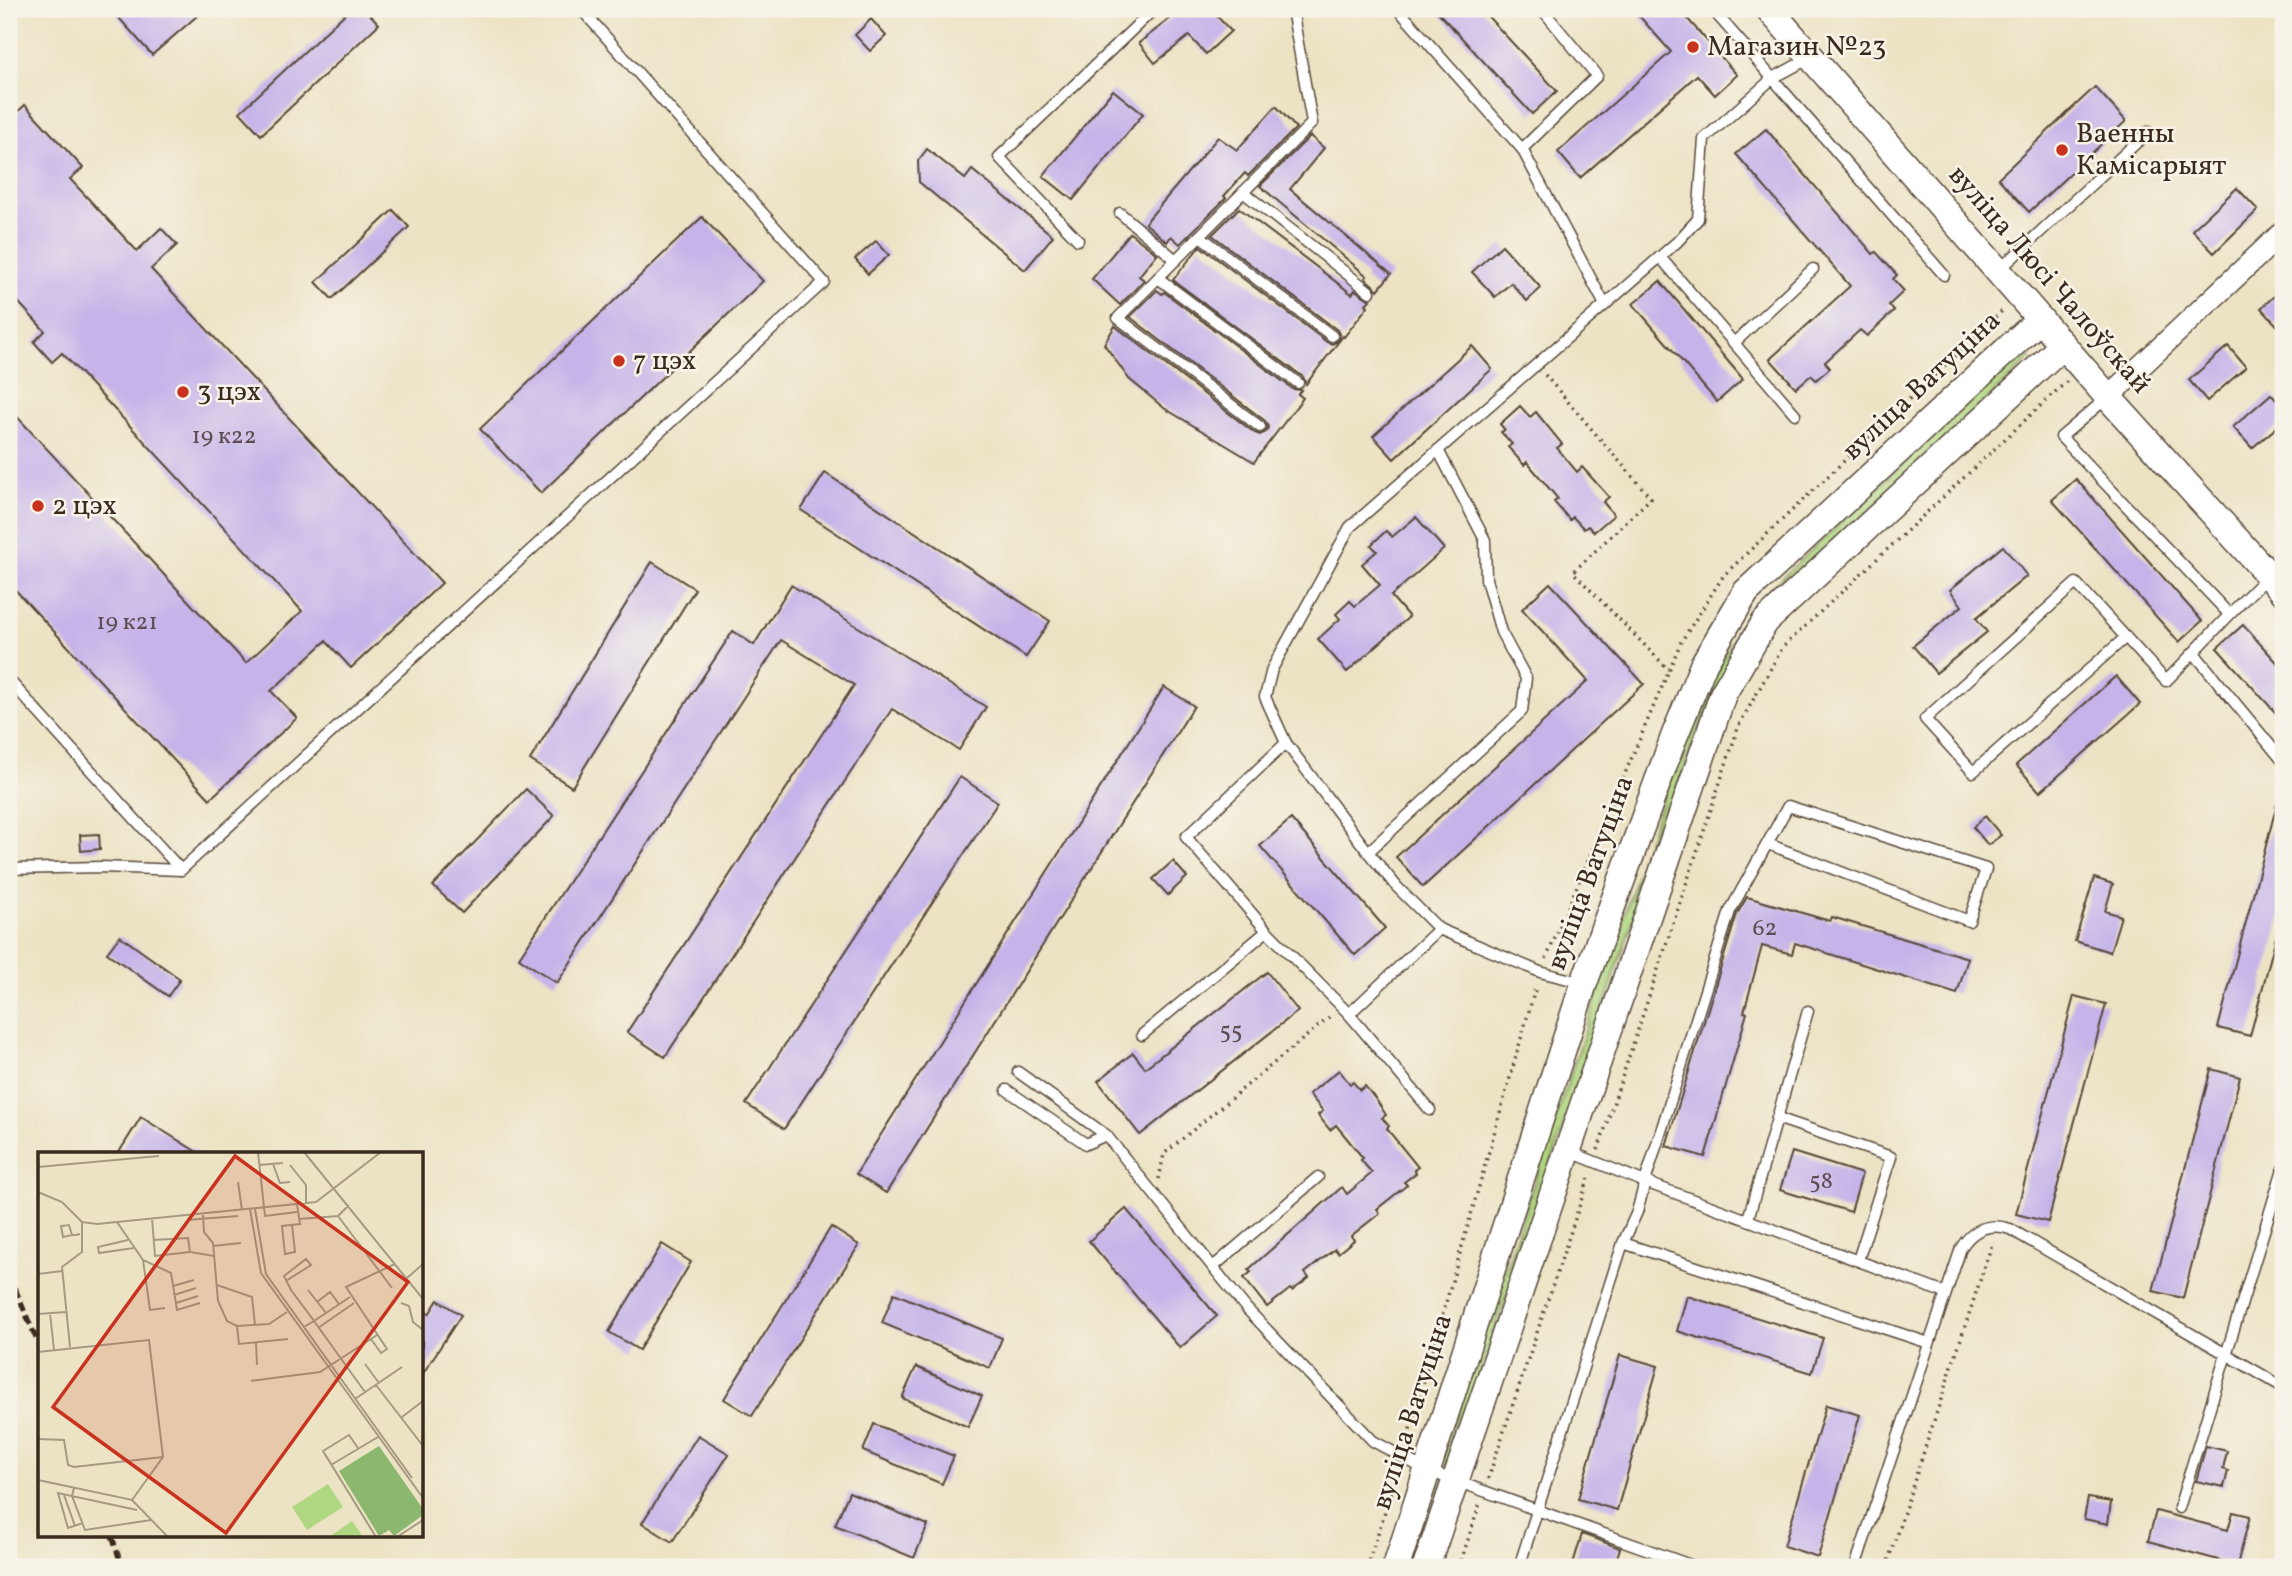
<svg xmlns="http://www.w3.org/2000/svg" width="2292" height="1576" font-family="Vollkorn,serif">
  <rect width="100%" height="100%" fill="#f7f3e8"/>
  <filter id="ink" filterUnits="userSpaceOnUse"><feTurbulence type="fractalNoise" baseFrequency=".0143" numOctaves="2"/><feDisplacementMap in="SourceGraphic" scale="14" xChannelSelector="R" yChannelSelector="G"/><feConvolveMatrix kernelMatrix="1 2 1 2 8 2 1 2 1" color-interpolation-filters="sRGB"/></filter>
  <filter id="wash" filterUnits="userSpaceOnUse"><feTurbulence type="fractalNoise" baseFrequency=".00686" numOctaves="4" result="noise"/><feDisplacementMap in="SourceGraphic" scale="28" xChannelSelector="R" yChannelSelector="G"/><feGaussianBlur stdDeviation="1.57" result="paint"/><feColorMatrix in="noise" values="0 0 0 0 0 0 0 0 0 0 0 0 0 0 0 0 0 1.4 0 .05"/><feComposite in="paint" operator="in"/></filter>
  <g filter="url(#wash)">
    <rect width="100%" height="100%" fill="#ece3c4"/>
    <polygon fill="#afd680" stroke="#75804f" stroke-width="2" points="2026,348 2031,358 1753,620 1695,736 1415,1567 1406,1567 1685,732 1747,611"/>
    <g id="blocks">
      <g fill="#c5b3e9">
        <polygon points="111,9 205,9 152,55"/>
        <polygon points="350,9 365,9 379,24 261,135 240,112"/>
        <polygon points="1165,9 1210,9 1231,31 1206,54 1189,36 1155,63 1139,43 1172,17"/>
        <polygon points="1435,9 1481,9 1557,91 1532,114"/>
        <polygon points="1633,9 1679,9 1737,75 1715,95 1697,75 1580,178 1558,152 1671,52"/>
        <polygon points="871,19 886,36 870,51 855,35"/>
        <polygon points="2095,87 2126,121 2029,212 1998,178"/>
        <polygon points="1113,90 1143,114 1073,200 1043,176"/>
        <polygon points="25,105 83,168 70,179 137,251 161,228 177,245 151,269 442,583 351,668 326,641 271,691 297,718 210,799 9,583 9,408 246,663 302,611 62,353 52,362 34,342 45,331 9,292 9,120"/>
        <polygon points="1276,106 1296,128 1248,176 1245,173 1224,196 1226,198 1180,244 1171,236 1167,242 1145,223 1218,137 1237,150"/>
        <polygon points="1766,129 1873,254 1876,252 1897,275 1893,279 1904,291 1889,305 1894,311 1867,336 1860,330 1825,362 1830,368 1816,380 1811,375 1796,388 1770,359 1850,286 1736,154"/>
        <polygon points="1310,136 1324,148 1290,189 1391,274 1378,290 1365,278 1367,276 1260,186"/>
        <polygon points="927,149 965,179 972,170 1053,236 1025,270 919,182 918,161"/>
        <polygon points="2237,188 2258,210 2214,253 2192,230"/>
        <polygon points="1239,208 1352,294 1355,290 1370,300 1366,304 1368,306 1344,337 1343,336 1306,384 1303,377 1173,280 1200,246 1327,342 1332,344 1338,341 1340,336 1337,330 1212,235"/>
        <polygon points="393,210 409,227 332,299 316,282"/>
        <polygon points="702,217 763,281 541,493 480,429"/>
        <polygon points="1130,233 1157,254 1139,276 1144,280 1120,305 1092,279"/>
        <polygon points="876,241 889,255 868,274 855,259"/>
        <polygon points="1502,245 1541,288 1527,301 1511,283 1495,297 1472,272"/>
        <polygon points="1660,281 1743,379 1717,402 1633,304"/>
        <polygon points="2283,288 2283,332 2261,308"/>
        <polygon points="1157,290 1162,294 1164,292 1293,389 1301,390 1298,394 1303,398 1254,462 1164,408 1129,379 1104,344 1115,326 1255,433 1260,435 1266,432 1268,427 1265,421 1130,317"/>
        <polygon points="1472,346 1492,369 1394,459 1373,436"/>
        <polygon points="2228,346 2246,367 2207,401 2189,380"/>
        <polygon points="2271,394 2283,408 2283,422 2252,448 2233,427"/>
        <polygon points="1520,406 1530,417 1536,412 1562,444 1557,448 1577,472 1582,467 1609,497 1603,502 1614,515 1594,532 1588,526 1584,529 1573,517 1570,520 1554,502 1558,499 1548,487 1527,462 1524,465 1508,447 1512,444 1501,432 1505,430 1500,424"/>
        <polygon points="825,473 1050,621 1026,657 801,510"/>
        <polygon points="2076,479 2202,621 2179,642 2052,500"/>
        <polygon points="1416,517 1444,549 1391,596 1409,617 1347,672 1318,639 1340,619 1336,614 1350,601 1355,606 1380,585 1362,564 1377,551 1371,545 1386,531 1392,537"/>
        <polygon points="2003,546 2027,576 1976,618 1987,632 1936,673 1913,646 1962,606 1950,590"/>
        <polygon points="652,562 695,589 572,787 530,760"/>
        <polygon points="1550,583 1644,684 1423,887 1396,857 1588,681 1522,609"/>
        <polygon points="791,585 986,707 959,750 892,709 665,1057 627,1032 854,685 781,640 557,983 519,958 733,631 754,645"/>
        <polygon points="2243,625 2283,669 2283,721 2217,648"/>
        <polygon points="2116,676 2140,704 2040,792 2016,765"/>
        <polygon points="1164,687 1194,706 886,1193 856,1174"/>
        <polygon points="960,777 998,802 784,1129 746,1104"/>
        <polygon points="526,789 554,816 462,913 433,886"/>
        <polygon points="2278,800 2283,801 2283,910 2250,1036 2218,1028"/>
        <polygon points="1985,816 2001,835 1988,845 1973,827"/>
        <polygon points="1291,819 1385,928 1355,955 1260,846"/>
        <polygon points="99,834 100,849 81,851 80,835"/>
        <polygon points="1173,861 1187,877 1168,895 1153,879"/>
        <polygon points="2094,878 2113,884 2105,911 2121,916 2110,952 2075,941"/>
        <polygon points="1747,897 1830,921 1832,917 1968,958 1957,994 1795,943 1792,954 1762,946 1744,1012 1747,1013 1705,1157 1666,1146 1737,914"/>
        <polygon points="120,936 180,979 168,996 107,953"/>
        <polygon points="1267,972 1298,1011 1140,1135 1098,1081 1133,1053 1145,1068"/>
        <polygon points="2074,996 2106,1004 2048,1222 2016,1214"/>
        <polygon points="2211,1069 2240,1077 2183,1298 2153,1291"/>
        <polygon points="1339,1070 1350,1084 1353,1082 1360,1090 1365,1086 1377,1101 1386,1115 1382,1118 1389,1126 1387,1129 1418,1167 1414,1170 1416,1173 1404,1182 1407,1185 1377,1209 1380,1213 1351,1236 1354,1240 1338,1253 1335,1249 1305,1273 1309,1278 1292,1291 1290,1289 1267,1307 1244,1278 1251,1272 1248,1270 1342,1187 1347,1194 1372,1173 1361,1160 1363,1158 1336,1125 1330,1130 1318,1115 1323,1111 1309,1094"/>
        <polygon points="141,1117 200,1154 118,1154"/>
        <polygon points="1792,1152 1862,1174 1851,1212 1780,1190"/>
        <polygon points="1126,1209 1217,1316 1180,1348 1089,1241"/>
        <polygon points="831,1227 859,1245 752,1416 724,1399"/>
        <polygon points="662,1244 691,1262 639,1350 609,1332"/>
        <polygon points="894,1293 1002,1338 990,1368 882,1323"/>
        <polygon points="1687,1296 1823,1338 1812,1373 1677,1331"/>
        <polygon points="438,1300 461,1315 422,1375 422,1309 429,1314"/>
        <polygon points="1620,1355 1658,1366 1617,1510 1578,1499"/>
        <polygon points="916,1367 982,1396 968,1427 902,1398"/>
        <polygon points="1826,1405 1860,1415 1818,1557 1784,1546"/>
        <polygon points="874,1424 954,1456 942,1484 863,1451"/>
        <polygon points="698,1435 729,1454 672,1542 642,1523"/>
        <polygon points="2206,1446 2227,1451 2223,1469 2228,1471 2224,1487 2196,1481"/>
        <polygon points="849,1492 928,1525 914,1558 835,1525"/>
        <polygon points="2088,1498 2111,1502 2108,1524 2084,1519"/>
        <polygon points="2156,1511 2228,1530 2233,1512 2250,1516 2237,1565 2148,1541"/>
        <polygon points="1582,1534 1620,1548 1614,1567 1572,1567"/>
      </g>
    </g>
  </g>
  <g filter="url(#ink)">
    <use href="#blocks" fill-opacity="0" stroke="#564637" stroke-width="2"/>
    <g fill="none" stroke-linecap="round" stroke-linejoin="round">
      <g stroke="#564637" stroke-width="13">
        <g id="service">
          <polyline points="1398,9 1522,149"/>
          <polyline points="1542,9 1597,76 1522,149 1605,305"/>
          <polyline points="1712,9 1944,275"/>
          <polyline points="1243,192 1370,292"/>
          <polyline points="1120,213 1176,260"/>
          <polyline points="1200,236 1332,336"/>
          <polyline points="1078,240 999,157 1154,9"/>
          <polyline points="1660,257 1795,414"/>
          <polyline points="1998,271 2148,132"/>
          <polyline points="1158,278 1298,383"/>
          <polyline points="1734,343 1813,269"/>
          <polyline points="2108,397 2061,437 2228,613"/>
          <polyline points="1260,427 1118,318 1312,123 1292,9"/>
          <path d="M2126,637L1973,772L1925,719L2076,583L2166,681C2201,646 2233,609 2269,575"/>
          <polyline points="2194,653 2283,761"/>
          <polyline points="9,680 181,870"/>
          <polyline points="1286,743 1368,852 1397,887 1439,929 1540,972 1584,983"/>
          <polyline points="1368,852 1522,711 1526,678 1501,632 1486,579 1485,540 1438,450"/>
          <polyline points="9,869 101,867 181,870 824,282 581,9"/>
          <polyline points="1349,1014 1439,929"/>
          <polyline points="1142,1035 1267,931"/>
          <polyline points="1018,1072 1106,1135 1246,1308 1373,1441 1428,1471 1696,1567"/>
          <polyline points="1007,1090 1086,1144 1106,1135"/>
          <polyline points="1430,1110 1349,1014 1267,931 1186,837 1286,743 1265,697 1272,669 1350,527 1677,242 1698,219 1704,139 1773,78 1810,58"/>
          <polyline points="1777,1118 1891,1157 1858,1260"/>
          <polyline points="1568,1151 1645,1182 1730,911 1788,806 1986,869 1969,921 1768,844"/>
          <polyline points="1748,1219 1808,1011"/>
          <polyline points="1623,1243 1929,1343"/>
          <polyline points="1213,1267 1318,1177"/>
          <polyline points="2179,1508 2283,1169"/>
          <polyline points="1519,1567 1623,1243 1637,1212 1645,1182 1945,1293"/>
          <path d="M1855,1567L1961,1248C1972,1230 1988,1222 2010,1229L2283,1387"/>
        </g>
      </g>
      <g stroke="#564637" stroke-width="24">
        <polyline id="minor" points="2108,397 2283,232"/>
      </g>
      <g stroke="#564637" stroke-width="29">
        <g id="tertiary">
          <polyline points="1769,9 2108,397 2283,591"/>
          <polyline points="1396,1567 1584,983 1674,737 1704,663 1746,592 2040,319"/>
          <polyline points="1426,1567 1723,694 1765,622 2063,345"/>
        </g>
      </g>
      <g stroke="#564637" stroke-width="3.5" stroke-dasharray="2 5" stroke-linecap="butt">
        <polyline points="1545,375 1651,498 1573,572 1669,670"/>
        <polyline points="1546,959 1681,642 1724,575 2002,311"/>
        <polyline points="1598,1150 1739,725 1783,647 2067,381"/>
        <polyline points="1159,1179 1164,1154 1332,1015"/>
        <polyline points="1406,1443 1536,986"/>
        <polyline points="1488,1479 1590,1174"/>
        <polyline points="1367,1567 1398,1471"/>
        <polyline points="1459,1567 1480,1503"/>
        <polyline points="1886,1567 1993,1241"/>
      </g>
      <use href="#service" stroke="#fff" stroke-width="10"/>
      <use href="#minor" stroke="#fff" stroke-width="21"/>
      <use href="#tertiary" stroke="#fff" stroke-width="26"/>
      <g stroke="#3b2a1e" stroke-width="5" stroke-dasharray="10 5" stroke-linecap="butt">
        <polyline points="9,1274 40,1348"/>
        <polyline points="112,1536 122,1567"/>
      </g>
    </g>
  </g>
  <g fill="#c8321e" stroke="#f7f3e8" stroke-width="2.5">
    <circle cx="1693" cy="47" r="7"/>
    <circle cx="2062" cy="150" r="7"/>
    <circle cx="619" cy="361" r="7"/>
    <circle cx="183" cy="392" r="7"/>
    <circle cx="38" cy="506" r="7"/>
  </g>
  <g text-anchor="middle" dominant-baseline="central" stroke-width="5" stroke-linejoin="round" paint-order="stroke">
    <g font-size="24" fill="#5e4c51">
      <text x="224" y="437">19 к22</text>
      <text x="127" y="623">19 к21</text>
      <text x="1765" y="929">62</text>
      <text x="1231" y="1032">55</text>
      <text x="1821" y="1182">58</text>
    </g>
    <g font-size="28" fill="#3b2a1e" stroke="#f7f3e8" text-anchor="start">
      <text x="1707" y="47">Магазин №23</text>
      <text x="2076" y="134">Ваенны<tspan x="2076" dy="32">Камісарыят</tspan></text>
      <text x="633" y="361">7 цэх</text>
      <text x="197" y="392">3 цэх</text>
      <text x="52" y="506">2 цэх</text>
    </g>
    <g font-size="28" fill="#3b2a1e" stroke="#f7f3e8">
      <text transform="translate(2049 280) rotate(49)">вуліца Люсі Чалоўскай</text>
      <text transform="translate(1922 386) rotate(-43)">вуліца Ватуціна</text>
      <text transform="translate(1591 873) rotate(-70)">вуліца Ватуціна</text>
      <text transform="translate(1413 1412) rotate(-72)">вуліца Ватуціна</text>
    </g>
  </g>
  <g transform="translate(38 1152)">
    <rect width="385" height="385" fill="#ece3c4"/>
    <path d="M290,332L305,355L269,378L254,355ZM314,369L325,385H291Z" fill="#afd680"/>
    <path d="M341,294L385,357V363L356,384L351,378L341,384L301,319Z" fill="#8bb76e"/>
    <path fill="none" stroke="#a59982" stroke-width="2" d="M220,0L227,64L259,60M266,0L385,147M235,12L242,31L252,30M221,13L245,11M252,13L268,33V51M0,15L121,4M200,30L204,58M0,40L24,50L44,70M212,57L223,121L385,346M217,57L228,122L374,326M165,61L166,80L175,91L180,149L189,169L199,174L201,192L250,187M300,64L354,136M114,66L117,104L152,100M261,67L300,64L311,53M149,68L200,64M44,70L59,72L278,50L343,0M79,70L105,108L133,121L139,158L162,151M254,73L257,100L247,102L244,74L262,72L259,52M34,83L31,73L23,74L25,85L34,83H38L42,82M90,88L60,95L61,101L96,96M115,88L150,86L152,100L176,104M175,94L203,91M105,108L112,158L127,156M0,122L24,119M369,126L385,112M248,129L273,113L268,107L246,124L253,138L276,169L266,175M179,133L214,145L217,173M135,134L156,128M270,138L288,161M136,143L158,136M312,145L276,169L327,240M279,150L292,140L301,152M138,151L160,144M363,151L371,154L375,170L385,178M12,161L16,198M0,162L28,160M199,174L231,172L249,160M280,176L316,151M333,187L343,201L349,197L308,135L357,112M218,191L219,213M32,195L24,115L44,100V70M0,200L111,188L125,305L94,348L0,328M327,212L341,231M213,229L282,220L339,183M338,233L385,294M317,247L364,215M364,265L385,249M0,287L26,288L30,313L36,315L125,305M320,296L311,283L285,299L338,385M293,313L340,285M36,336L34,344L47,378L113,368M26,343L37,374M94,348L130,385M45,371L30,376L20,341L99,358M359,385L385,368"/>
    <path fill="#c8321e" fill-opacity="0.15" stroke="#c8321e" stroke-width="3.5" d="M197,4L370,130L188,381L15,255Z"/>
    <rect width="385" height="385" fill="none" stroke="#3b2a1e" stroke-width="3.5"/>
  </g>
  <rect width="2292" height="1576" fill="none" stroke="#f7f3e8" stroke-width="35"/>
</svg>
